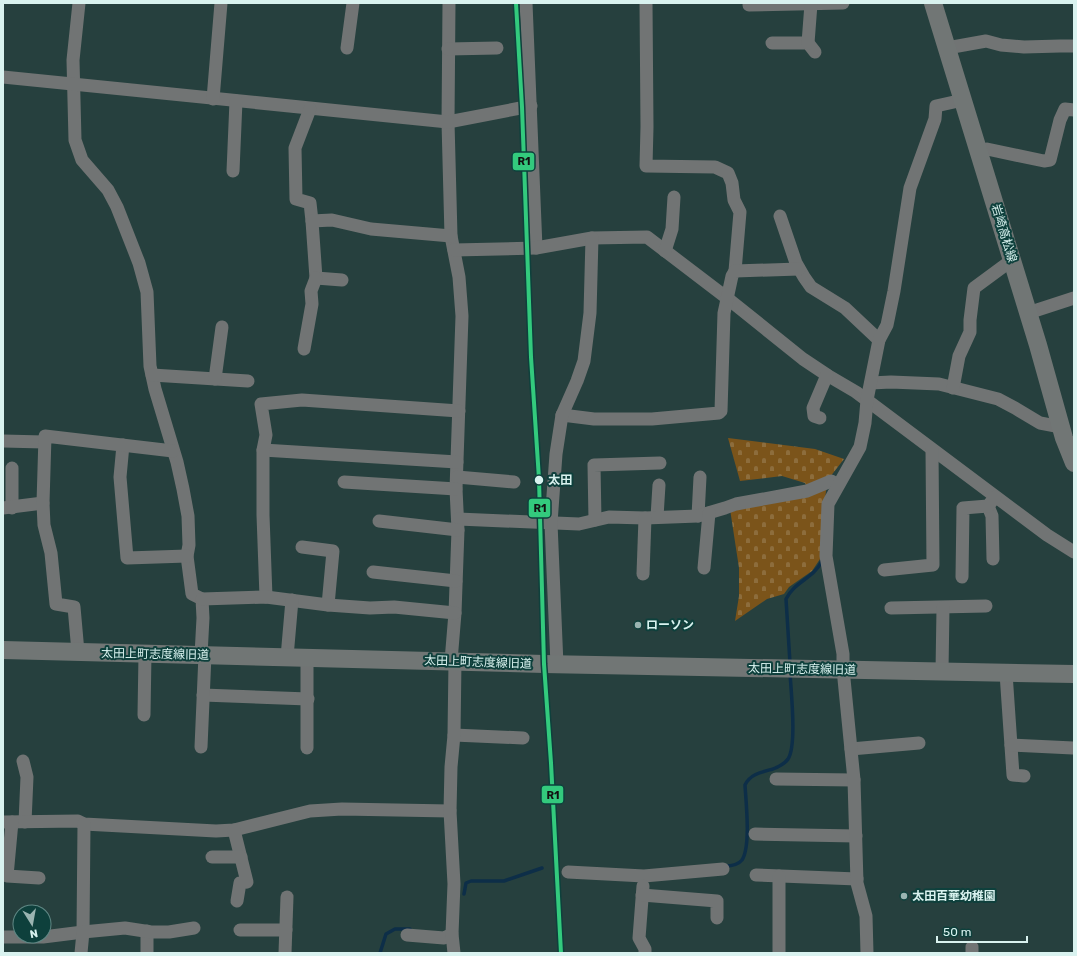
<svg xmlns="http://www.w3.org/2000/svg" width="1077" height="956" font-family="Rubik,'Noto Sans JP',sans-serif">
  <defs>
    <pattern id="cemetery-stones" width="16" height="16" patternUnits="userSpaceOnUse"><rect width="16" height="16" fill="#7b541a"/><path d="M2 7V4a2 2 0 0 1 4 0v3zM10 15v-3a2 2 0 0 1 4 0v3z" fill="#8d6d3c"/></pattern>
  </defs>
  <rect width="100%" height="100%" fill="#26403e"/>
  <polygon fill="url(#cemetery-stones)" points="728,438 815,449 844,459 830,477 826,491 822,525 820,559 812,571 789,587 784,594 767,599 735,621 739,596 739,568 730,509 809,492 805,483 782,476 740,481"/>
  <g fill="none" stroke-linecap="round" stroke-linejoin="round">
    <g stroke="#0d2e48" stroke-width="3.5">
      <path d="M790,663L786,599C795,581 813,579 822,561"/>
      <path d="M725,866C732,866 738,865 742,860C751,846 746,803 745,785C750,774 762,772 773,769C778,767 785,764 788,759C797,746 791,691 790,673"/>
      <polyline points="464,894 466,883 471,881 504,881 542,868"/>
      <polyline points="380,953 386,934 395,929 410,929"/>
    </g>
    <g stroke="#717474" stroke-width="13">
      <polyline points="79,3 73,60 75,140 82,160 108,190 117,207 139,263 147,292 150,366 155,389 177,462 183,489 188,516 189,545 187,556 192,594 202,599 203,618 201,655"/>
      <polyline points="449,3 448,122 451,236 459,277 462,316 456,489 458,530 455,613 451,661"/>
      <polyline points="526,3 536,248"/>
      <polyline points="646,3 647,127 646,166 715,167 728,173 732,183 734,200 740,212 735,271"/>
      <polyline points="749,5 843,3"/>
      <polyline points="772,43 808,43 815,52"/>
      <polyline points="808,43 811,4"/>
      <polyline points="347,48 353,3"/>
      <polyline points="947,48 986,41 1001,45 1024,47 1060,46 1074,46"/>
      <polyline points="448,49 497,48"/>
      <polyline points="3,77 448,122 531,106"/>
      <polyline points="213,99 221,3"/>
      <polyline points="310,109 295,148 296,199 310,203 312,221"/>
      <polyline points="979,151 987,149 1044,161 1050,160 1060,120 1065,109 1074,110"/>
      <polyline points="233,171 236,101"/>
      <polyline points="780,216 796,263 804,277 811,287 845,308 879,340"/>
      <polyline points="454,250 536,248 592,238 647,237 727,298 803,359 827,375 856,392 1047,535 1074,552"/>
      <polyline points="665,251 672,229 674,197"/>
      <polyline points="342,280 316,278 312,221 332,220 371,229 451,236"/>
      <polyline points="1028,313 1074,298"/>
      <polyline points="304,349 312,304 311,291 316,278"/>
      <polyline points="152,375 248,381"/>
      <polyline points="215,379 222,327"/>
      <polyline points="871,383 891,382 939,384 998,399 1015,408 1040,423 1061,427"/>
      <polyline points="953,388 959,356 970,332 970,320 974,288 1012,260"/>
      <polyline points="562,415 594,419 652,419 719,413 721,411 724,313 732,276 735,271 799,269"/>
      <polyline points="820,418 814,416 813,408 827,375"/>
      <polyline points="3,441 44,442"/>
      <polyline points="123,445 120,477 127,558 187,556"/>
      <polyline points="263,450 457,462"/>
      <polyline points="12,468 12,508"/>
      <polyline points="457,477 514,482"/>
      <polyline points="344,482 456,489"/>
      <polyline points="988,506 992,516 993,559"/>
      <polyline points="3,508 43,503"/>
      <polyline points="698,516 700,477"/>
      <polyline points="657,517 659,485"/>
      <polyline points="458,519 579,524 609,517 645,518 698,516 725,508 736,504 807,491 831,481 838,485"/>
      <polyline points="595,520 594,465 660,463"/>
      <polyline points="379,521 458,530"/>
      <polyline points="302,547 333,551 328,605"/>
      <polyline points="704,568 709,513"/>
      <polyline points="884,570 933,565 932,450"/>
      <polyline points="373,572 456,581"/>
      <polyline points="643,574 645,518"/>
      <polyline points="962,577 963,508 988,506 995,497"/>
      <polyline points="266,597 263,515 263,450 266,435 261,404 302,400 459,411"/>
      <polyline points="202,599 266,597 328,605 370,608 394,607 455,613"/>
      <polyline points="891,608 986,606"/>
      <polyline points="78,652 74,607 56,604 51,553 44,525 43,503 45,436 173,451"/>
      <polyline points="287,657 292,600"/>
      <polyline points="557,665 551,523 556,454 562,415 577,381 584,361 590,313 592,238"/>
      <polyline points="942,671 943,608"/>
      <polyline points="1006,673 1013,775 1024,776"/>
      <polyline points="203,695 308,699"/>
      <polyline points="144,715 145,654"/>
      <polyline points="454,735 523,738"/>
      <polyline points="1011,745 1073,748"/>
      <polyline points="201,747 205,655"/>
      <polyline points="307,748 307,658"/>
      <polyline points="851,749 919,743"/>
      <polyline points="23,761 27,777 25,822"/>
      <polyline points="776,779 854,780"/>
      <polyline points="3,822 78,821 84,824 216,831 234,830 310,811 342,809 450,811"/>
      <polyline points="12,822 7,876 39,878"/>
      <polyline points="234,830 247,882 240,883 237,901"/>
      <polyline points="755,834 856,836"/>
      <polyline points="212,857 241,857"/>
      <polyline points="568,872 644,876 723,869"/>
      <polyline points="756,875 857,879"/>
      <polyline points="779,876 779,952"/>
      <polyline points="643,886 639,938 645,949 645,953"/>
      <polyline points="642,895 717,901 717,918"/>
      <polyline points="240,930 286,930"/>
      <polyline points="147,931 147,953"/>
      <polyline points="407,935 444,938 452,934"/>
      <polyline points="3,937 43,937 83,932 84,824"/>
      <polyline points="81,953 83,932 125,928 151,932 169,932 194,928"/>
      <polyline points="285,953 287,897"/>
      <polyline points="454,953 452,934 454,884 450,811 451,767 454,735 455,661"/>
      <polyline points="867,953 866,916 857,883 854,780 843,669 843,654 826,556 828,504 860,447 865,423 867,400 879,340 887,325 894,291 910,188 935,119 936,106 963,100"/>
      <polyline points="972,953 972,947"/>
    </g>
    <g stroke="#717675" stroke-width="18">
      <polyline points="933,3 1038,345 1064,438 1074,463"/>
      <polyline points="3,650 544,664 1074,674"/>
    </g>
    <g stroke="#0e403c" stroke-width="7">
      <polyline id="rail-1" points="516,3 522,107 531,357 539,479 544,664 551,763 561,953"/>
    </g>
    <use href="#rail-1" stroke="#33ca7d" stroke-width="4"/>
  </g>
  <circle fill="#d9f2ef" stroke="#0e403c" stroke-width="1.5" cx="539" cy="480" r="5"/>
  <g fill="#9ab4b1" stroke="#0e403c" stroke-width="1.5">
    <circle cx="638" cy="625" r="4"/>
    <circle cx="904" cy="896" r="4"/>
  </g>
  <g text-anchor="middle" dominant-baseline="central" stroke-width="4" stroke-linejoin="round" paint-order="stroke">
    <g font-size="12" fill="#d9f2ef" stroke="#0e403c">
      <text transform="translate(1004 233) rotate(73)">岩崎高松線</text>
      <text transform="translate(155 654) rotate(1)">太田上町志度線旧道</text>
      <text transform="translate(478 662) rotate(2)">太田上町志度線旧道</text>
      <text transform="translate(802 669) rotate(1)">太田上町志度線旧道</text>
    </g>
    <g font-size="12" font-weight="bold" fill="#d9f2ef" stroke="#0e403c" text-anchor="start">
      <text x="548" y="480">太田</text>
    </g>
    <g font-size="12" font-weight="bold" fill="#d9f2ef" stroke="#0e403c" text-anchor="start">
      <text x="646" y="625">ローソン</text>
      <text x="912" y="896">太田百華幼稚園</text>
    </g>
  </g>
  <g stroke="#0e403c" stroke-width="1.5">
    <rect x="512" y="152" width="23" height="19" rx="4" fill="#33ca7d"/>
    <rect x="528" y="498" width="23" height="20" rx="4" fill="#33ca7d"/>
    <rect x="541" y="785" width="23" height="19" rx="4" fill="#33ca7d"/>
  </g>
  <g font-size="11" text-anchor="middle" font-weight="bold" fill="#111">
    <text x="524" y="165">R1</text>
    <text x="540" y="512">R1</text>
    <text x="553" y="799">R1</text>
  </g>
  <rect width="1077" height="956" fill="none" stroke="#d9f2ef" stroke-width="8"/>
  <g transform="translate(32 924) rotate(169)"><circle r="19" fill="#0e403c" stroke="#5f8784"/>
  <path d="M0-3L7 15L0 10L-7 15Z" fill="#9ab4b1"/>
  <text y="-6" font-size="11" font-weight="bold" text-anchor="middle" fill="#d9f2ef">N</text>
  </g>
  <path d="M937 936v6h90v-6" fill="none" stroke="#d9f2ef" stroke-width="2"/>
  <text x="943" y="936" font-size="12" fill="#d9f2ef" stroke="#0e403c" stroke-width="3" paint-order="stroke">50 m</text>
</svg>
